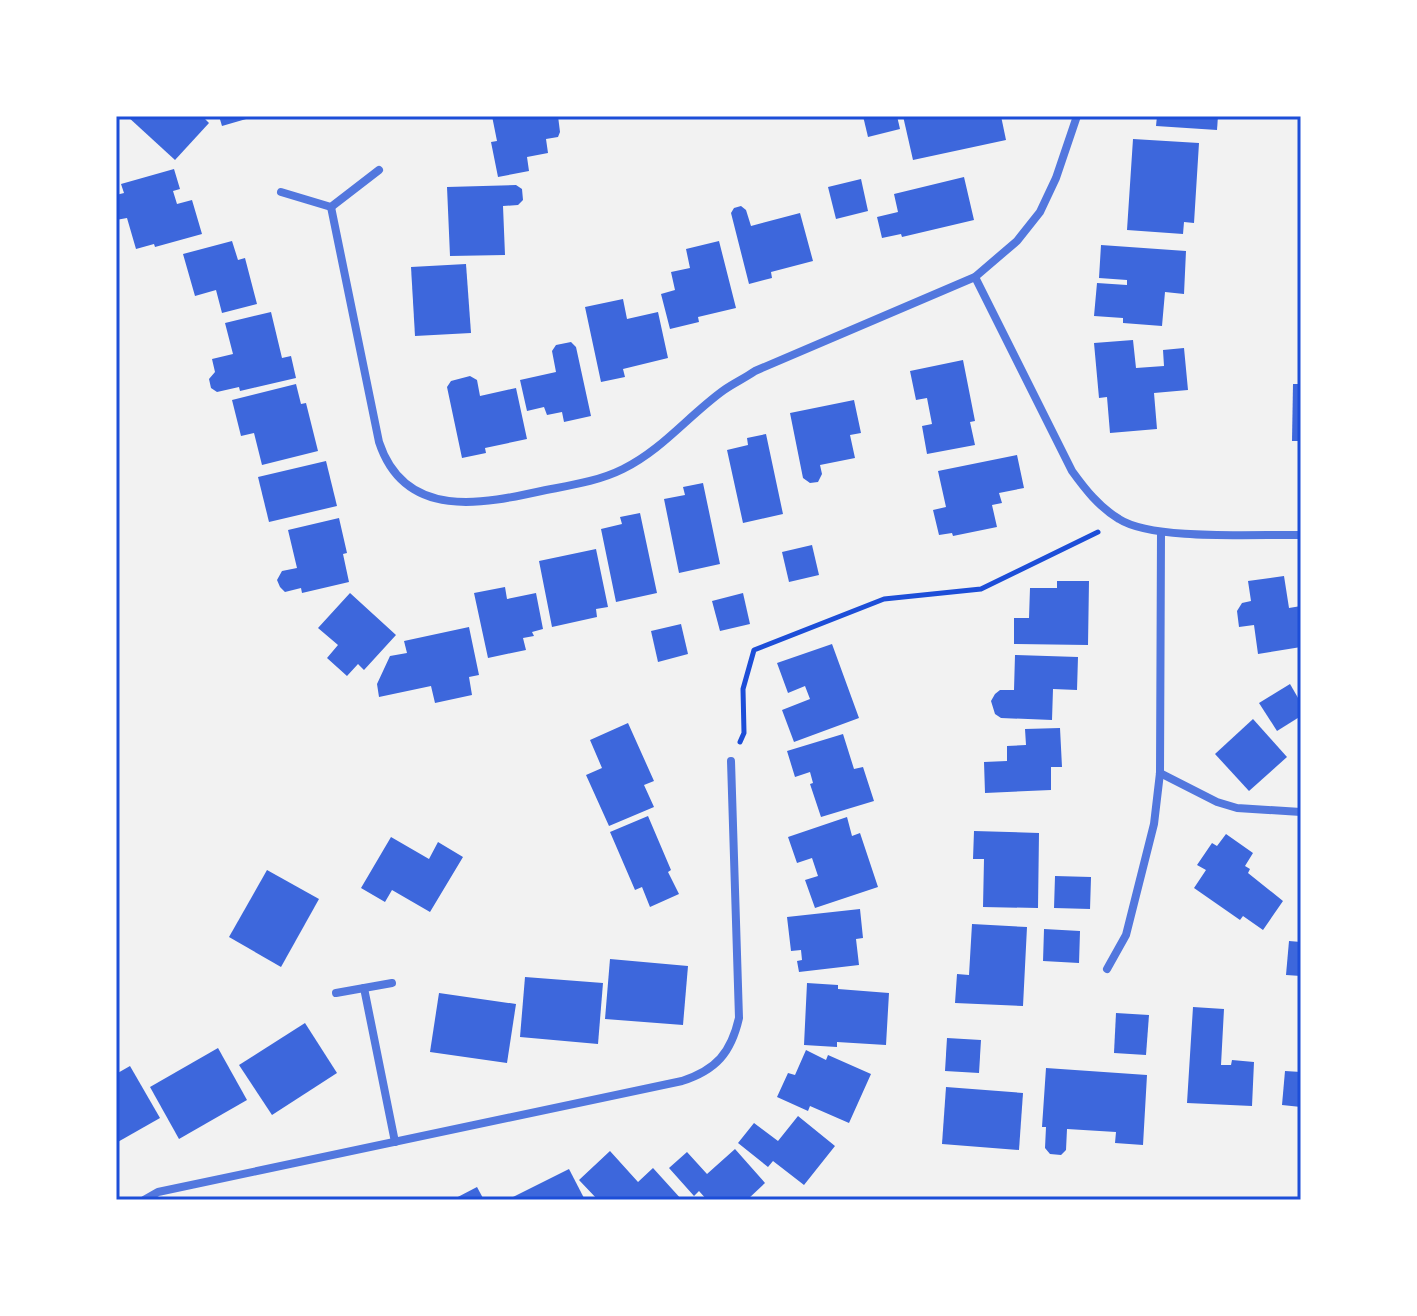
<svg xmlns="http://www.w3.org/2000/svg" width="1417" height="1316" font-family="'Work Sans',sans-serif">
  <rect width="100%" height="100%" fill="#f2f2f2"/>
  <g fill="#3d67dc">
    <polygon points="127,116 202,116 209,123 175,160"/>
    <polygon points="219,116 253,116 253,117 222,126"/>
    <polygon points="492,116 558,116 560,132 558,137 546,139 548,153 527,157 529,171 498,177 491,142 497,141"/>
    <polygon points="863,116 897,116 900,129 868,137"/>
    <polygon points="903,116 1001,116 1006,140 913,160"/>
    <polygon points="1157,116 1218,116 1217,130 1156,126"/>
    <polygon points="1133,139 1199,143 1194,223 1184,222 1183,234 1127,230"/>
    <polygon points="174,169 180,189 173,191 177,204 192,200 202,234 155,247 154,244 136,249 127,218 116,220 116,195 124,193 121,184"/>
    <polygon points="964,177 974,220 902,237 901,234 882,238 877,217 898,212 894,194"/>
    <polygon points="861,179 868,211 836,219 828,187"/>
    <polygon points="516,185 522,189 523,200 518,205 503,206 505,255 450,256 447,187"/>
    <polygon points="741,206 746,210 751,226 800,213 813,261 771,272 772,278 749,284 731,213 734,208"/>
    <polygon points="232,241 238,260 245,258 257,304 222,313 216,290 195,296 183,254"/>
    <polygon points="719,241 736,308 698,317 699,322 670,329 661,294 675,290 671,272 690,268 686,249"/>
    <polygon points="1101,245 1186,251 1184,294 1165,292 1162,326 1123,323 1123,318 1094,316 1097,283 1127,285 1127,280 1099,278"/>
    <polygon points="466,264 471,333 415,336 411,267"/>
    <polygon points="623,299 627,319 658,312 668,358 623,369 625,377 601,382 585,307"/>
    <polygon points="271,312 282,358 291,356 296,378 240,391 239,387 217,392 211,388 209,379 215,372 212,359 233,354 225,323"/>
    <polygon points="1133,340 1136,368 1164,366 1163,350 1184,348 1188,390 1154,393 1157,429 1110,433 1107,397 1099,398 1094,343"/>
    <polygon points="571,342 576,347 591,416 564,422 562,412 547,415 544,407 527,411 520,380 556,372 552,351 556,345"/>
    <polygon points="963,360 975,421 970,422 975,445 927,454 922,426 932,424 927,398 916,400 910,371"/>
    <polygon points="470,376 477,380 480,396 516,388 527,439 485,448 486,453 462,458 447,387 451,381"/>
    <polygon points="296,384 301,404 306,403 318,451 262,465 254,433 241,436 232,400"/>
    <polygon points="1293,384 1301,384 1301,441 1292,441"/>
    <polygon points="854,400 861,433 850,435 855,458 820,465 822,474 818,482 810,483 803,478 790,413"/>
    <polygon points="766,434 783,514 743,523 727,450 748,445 747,438"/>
    <polygon points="1017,455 1024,488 999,493 1002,503 992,505 997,527 953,536 952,533 939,535 933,510 946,507 938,471"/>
    <polygon points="326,461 337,506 269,522 258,477"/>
    <polygon points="703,483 720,564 679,573 664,499 685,495 683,487"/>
    <polygon points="640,513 657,593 616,602 601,529 622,524 620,517"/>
    <polygon points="339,518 347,553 343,554 349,582 302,593 301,588 285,592 280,587 277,580 282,571 297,568 288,530"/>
    <polygon points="812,545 819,575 789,582 782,552"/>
    <polygon points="596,549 608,607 596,609 597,617 552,627 539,561"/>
    <polygon points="1284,576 1289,608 1301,606 1301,647 1258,654 1254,625 1239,627 1237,611 1242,603 1251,601 1248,581"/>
    <polygon points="1057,581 1089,581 1088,645 1014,644 1014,618 1029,618 1030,588 1057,588"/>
    <polygon points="505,587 507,599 536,593 543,629 532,632 534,636 523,638 526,650 488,658 474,593"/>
    <polygon points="350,593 396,635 364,670 358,664 347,676 327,658 338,645 318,628"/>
    <polygon points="743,593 750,624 720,631 712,601"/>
    <polygon points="681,624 688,654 658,662 651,631"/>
    <polygon points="469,627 479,675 469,677 472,695 435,703 431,686 379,697 377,684 390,656 407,653 404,641"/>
    <polygon points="832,644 859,718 794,742 782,710 810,699 805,686 788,693 777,663"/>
    <polygon points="1015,655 1078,657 1077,690 1053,689 1052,720 1001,718 995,714 991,701 995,694 1000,690 1014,690"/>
    <polygon points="1290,684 1301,703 1301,716 1277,731 1259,703"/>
    <polygon points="1253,719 1287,757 1249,791 1215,754"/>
    <polygon points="628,723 654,781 644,785 654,807 609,826 586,775 602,768 590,740"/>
    <polygon points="1060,728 1062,767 1051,767 1051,790 985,793 984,762 1007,761 1007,746 1026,745 1025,729"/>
    <polygon points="843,734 854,769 863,767 874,801 821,817 810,784 813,783 810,772 795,777 787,751"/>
    <polygon points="648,816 671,870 668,872 679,894 650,907 642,887 635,890 610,832"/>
    <polygon points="847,817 852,836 860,833 878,887 815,908 805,880 818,876 812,858 797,863 788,837"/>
    <polygon points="974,831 1039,833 1038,908 983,907 984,859 973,859"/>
    <polygon points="1226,834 1253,853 1245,866 1250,869 1248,873 1283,901 1263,930 1243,916 1240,920 1194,888 1206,870 1197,865 1212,843 1217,846"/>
    <polygon points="391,837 429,859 438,842 463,857 430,912 392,890 385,902 361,888"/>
    <polygon points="267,870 319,899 281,967 229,937"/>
    <polygon points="1055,876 1091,877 1090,909 1054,908"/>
    <polygon points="860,909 863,938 856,939 859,965 799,972 797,961 802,960 801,950 791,951 787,917"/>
    <polygon points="972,924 1027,927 1023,1006 955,1003 957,974 969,975"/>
    <polygon points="1044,929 1080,931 1079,963 1043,961"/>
    <polygon points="1289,941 1301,942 1301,976 1286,975"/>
    <polygon points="610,959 688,966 683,1025 605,1019"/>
    <polygon points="525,977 603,983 598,1044 520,1037"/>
    <polygon points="807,983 838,985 838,989 889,993 886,1045 837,1042 837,1047 804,1045"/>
    <polygon points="439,993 516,1004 507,1063 430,1052"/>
    <polygon points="1193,1007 1224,1009 1221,1065 1231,1065 1232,1060 1254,1062 1252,1106 1187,1103"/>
    <polygon points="1116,1013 1149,1015 1146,1055 1114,1053"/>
    <polygon points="305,1023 337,1073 272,1115 239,1065"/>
    <polygon points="947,1038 981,1040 979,1073 945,1071"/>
    <polygon points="218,1048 247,1100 179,1139 150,1087"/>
    <polygon points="806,1050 826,1060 828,1055 871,1074 849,1123 810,1106 808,1111 777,1097 788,1073 795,1075"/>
    <polygon points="130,1066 160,1118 116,1143 116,1074"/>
    <polygon points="1046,1068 1147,1075 1143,1145 1115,1143 1116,1132 1067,1129 1066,1150 1061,1155 1050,1154 1045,1148 1046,1127 1042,1127"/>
    <polygon points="1285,1071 1301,1072 1301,1107 1282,1105"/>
    <polygon points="946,1087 1023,1093 1019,1150 942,1144"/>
    <polygon points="798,1116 835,1146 804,1185 773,1161 768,1167 738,1143 754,1123 778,1141"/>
    <polygon points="735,1149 765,1183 747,1200 707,1200 699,1191 694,1196 669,1168 687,1152 707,1174"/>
    <polygon points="610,1151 638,1182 653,1168 682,1200 598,1200 579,1180"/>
    <polygon points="569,1169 585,1200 507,1200"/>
    <polygon points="477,1187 484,1200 452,1200"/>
  </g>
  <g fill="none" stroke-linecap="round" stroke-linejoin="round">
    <polyline stroke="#1d4ed8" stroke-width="5" points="740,742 744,733 743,689 754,650 884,599 981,589 1098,532"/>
    <g stroke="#5277de" stroke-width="8">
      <polyline points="281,192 331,207 379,170"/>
      <path d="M331,207L379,442C405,521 483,504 546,490C572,485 599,481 623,469C662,450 689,415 724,390C734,383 745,378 755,371L975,277L1017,241L1040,212L1056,178L1077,116"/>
      <path d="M975,277L1072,471C1085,489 1099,507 1119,519C1153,541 1258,534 1301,535"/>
      <polyline points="1160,773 1217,802 1237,808 1301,812"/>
      <polyline points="1107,969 1126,935 1154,824 1160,773 1161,533"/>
      <polyline points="364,988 395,1142"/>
      <polyline points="336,993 392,983"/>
      <path d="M144,1200L158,1192L682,1081C716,1070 731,1053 739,1018L731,761"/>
    </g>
  </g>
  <rect width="1417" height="1316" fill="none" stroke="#ffffff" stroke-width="236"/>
  <rect x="118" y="118" width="1181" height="1080" fill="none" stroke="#1d4ed8" stroke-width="3"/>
</svg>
